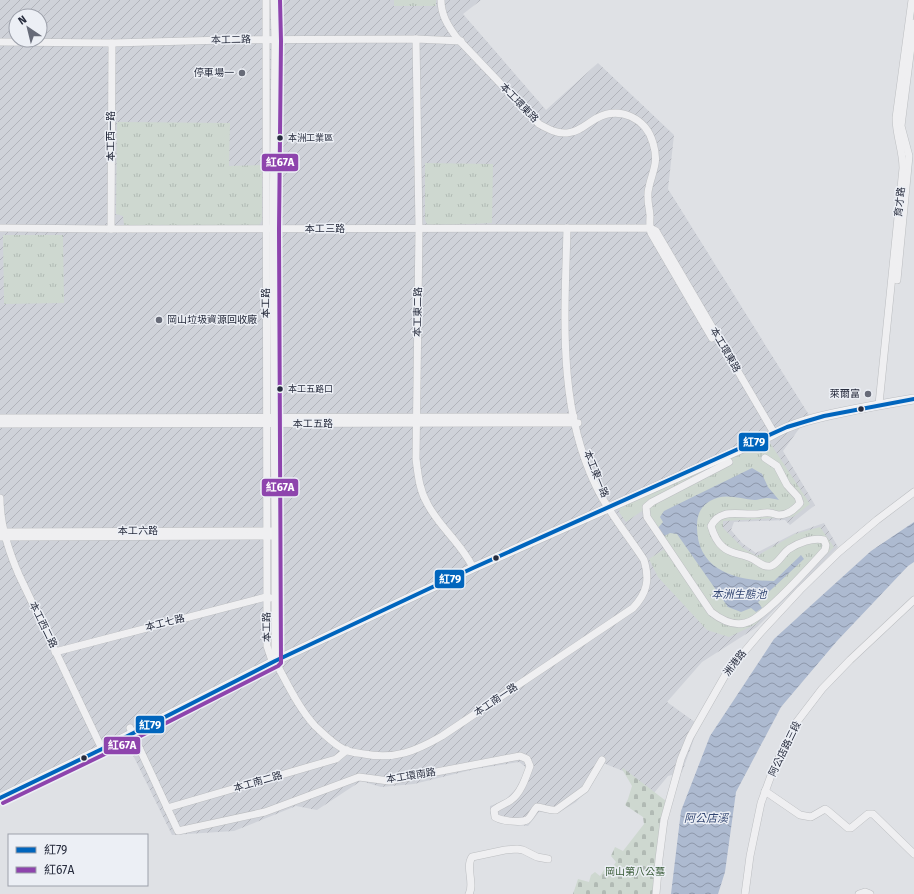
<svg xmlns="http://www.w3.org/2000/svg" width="914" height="894" font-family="'Fira Sans','Noto Sans TC',sans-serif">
  <defs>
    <pattern id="industrial-furrows" width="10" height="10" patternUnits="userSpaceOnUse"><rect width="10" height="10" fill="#cfd2d9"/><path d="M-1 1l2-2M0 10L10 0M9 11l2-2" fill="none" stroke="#b2b4bb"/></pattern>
    <pattern id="grass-tufts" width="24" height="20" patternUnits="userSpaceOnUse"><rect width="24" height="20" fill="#ced8d0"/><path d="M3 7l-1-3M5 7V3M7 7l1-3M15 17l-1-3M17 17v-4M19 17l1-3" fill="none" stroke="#b1bab4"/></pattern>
    <pattern id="cemetery-stones" width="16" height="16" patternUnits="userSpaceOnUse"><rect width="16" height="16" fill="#ced8d0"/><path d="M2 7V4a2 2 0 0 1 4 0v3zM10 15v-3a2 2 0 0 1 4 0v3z" fill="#b1bab4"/></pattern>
    <pattern id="water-waves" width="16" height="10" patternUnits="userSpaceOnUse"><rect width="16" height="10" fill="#adbad0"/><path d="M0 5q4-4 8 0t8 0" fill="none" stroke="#8d97aa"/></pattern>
  </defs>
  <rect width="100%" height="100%" fill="#dfe1e5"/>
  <path fill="url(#industrial-furrows)" fill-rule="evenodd" d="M0,0H481L463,14L546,110L598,63L674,135L668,189L809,415L783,451L815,505L790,525L785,520L734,522L731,530L742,543L756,553L795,533L824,523L838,547L757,627L702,662L667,702L699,725L682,772L668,776L654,793L628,773L603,763L586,791L576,802L558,813L539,812L528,826L497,822L490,813V806L504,801L516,789L527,768L519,762L475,769L414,784L381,787L361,781L317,810L296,806L234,831L172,835L128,745L0,806ZM16,16H40V40H16Z"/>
  <g fill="url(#grass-tufts)">
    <rect x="394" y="0" width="42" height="6"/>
    <polygon points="117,122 230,123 229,166 262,165 262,220 260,224 257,226 124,225 123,216 116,214"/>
    <polygon points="425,163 493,164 492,223 428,226 425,220"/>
    <polygon points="3,235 63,235 64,303 4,304"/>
    <polygon points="768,440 810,504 793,517 723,521 723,528 743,548 757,556 795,534 820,527 834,547 756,624 729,637 707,630 658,577 649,559 666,548 642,511 626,522 619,512 621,505"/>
  </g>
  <polygon fill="url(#cemetery-stones)" points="623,768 666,801 655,894 573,894 578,879 589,882 591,875 595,872 600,876 606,867 612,868 616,862 611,856 615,847 623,851 644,824 643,817 625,805 628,799 632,786 622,769"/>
  <g fill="url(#water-waves)">
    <path d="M752,468L762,474L768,487L779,500C775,499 771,498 767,498C763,498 759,500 755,500C740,499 724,492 710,501C700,507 697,515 697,527C697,571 737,581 774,581L801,555L804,559L758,602L762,608L756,612L751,608L741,612L728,607L677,534L670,533L664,536L658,528L663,522L660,517L664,511Z"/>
    <polygon points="914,522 914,562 908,566 837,641 781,707 736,792 725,872 718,894 671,894 681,811 710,736 774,639 871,551"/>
  </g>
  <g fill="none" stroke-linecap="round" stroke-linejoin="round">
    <g stroke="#bcbec1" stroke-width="8">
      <g id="minor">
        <path d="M266,0L267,646L271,658L275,661C287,683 298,707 315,726C324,734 335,746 346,750C352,753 359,753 364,754C395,760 416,751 442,736L633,608C647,593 650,580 644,560C628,535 608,512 596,486C557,406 565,315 567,228"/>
        <polyline points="274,0 275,41 273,229 275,531 275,661"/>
        <path d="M441,0C441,15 448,26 457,38L539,124C548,129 557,134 567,133C580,132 587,123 597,118C620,106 646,118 653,143C659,163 653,169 649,187C646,197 649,205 650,215C650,221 649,227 651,233L712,338"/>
        <path d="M416,39L419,229L416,459C418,474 419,489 427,503C439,527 462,544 473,568"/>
        <polyline points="0,42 112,43 226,40 416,39 461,41"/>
        <polyline points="0,228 111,229 650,228 656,231 774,433"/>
        <polyline points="111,229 112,43"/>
        <polyline points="897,280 909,156 901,126 902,118 914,23"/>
        <path d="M879,404L903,168C903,151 896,135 896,118L912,0"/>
        <polyline points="0,418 574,417"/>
        <polyline points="0,424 578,423"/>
        <path d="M729,462L652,502L646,507L647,517L711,612C720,619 733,626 745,623C763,620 811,565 825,550L826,545L824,540C813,537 798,543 789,549C782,554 779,563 771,566C763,568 758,561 751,558C742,554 730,554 723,547C717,542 713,533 711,526C720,508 738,515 755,514C760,514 765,512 770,513C773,513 776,515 779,515C788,515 795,509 800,503L798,497L787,485L777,466L765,458"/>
        <path d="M0,498C0,525 8,550 19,575L102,749"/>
        <polyline points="0,532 271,531"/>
        <polyline points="0,537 272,536"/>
        <polyline points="55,652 266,597 270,598"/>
        <path d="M130,728L178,831L265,812L359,777L389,781L520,756L527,759L530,766C526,777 521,793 511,800C506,804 500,805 494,810L495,817C501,821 521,823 527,820C531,817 533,811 537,807C543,807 549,811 556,810L585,789L602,760"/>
        <polyline points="765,791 800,815 811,817 825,809 828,811 848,828 851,828 868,814 873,814 914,854"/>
        <polyline points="167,808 336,759 347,750"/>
        <path d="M469,894C475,884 465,867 472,857L505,850L517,849L523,850L537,857L548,859"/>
        <polyline points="656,894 659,859 664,820 681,759 690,737 727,672 762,631 800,590 839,552 877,520 914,492"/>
        <polyline points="745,894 750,856 761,803 773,770 796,723 822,689 850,660 914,600"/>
        <polyline points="859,894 865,892 870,894"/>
      </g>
    </g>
    <g stroke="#bcbec3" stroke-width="10">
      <path id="major" d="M0,798L102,749L275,661L473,568L770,436C792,423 818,417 843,412C867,407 890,403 914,399"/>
    </g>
    <use href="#minor" stroke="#efeff1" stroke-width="7"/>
    <use href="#major" stroke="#f3f4f5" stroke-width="9"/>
    <g stroke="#eceff5" stroke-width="7">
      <polyline id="bus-1" points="0,798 102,749 275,661 473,568 787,427 824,416 914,399"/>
    </g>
    <g stroke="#eceff5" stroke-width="7">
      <polyline id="bus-2" points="3,803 105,754 278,666 281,663 279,229 281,41 280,0"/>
    </g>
    <use href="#bus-1" stroke="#0065bd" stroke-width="4"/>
    <use href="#bus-2" stroke="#8e44ad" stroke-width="4"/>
  </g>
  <g fill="#676b78" stroke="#eceff5" stroke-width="1.5">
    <circle cx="242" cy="73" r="4"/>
    <circle cx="159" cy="320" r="4"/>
    <circle cx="868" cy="394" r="4"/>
  </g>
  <g fill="#272c3d" stroke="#eceff5" stroke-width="1.5">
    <circle cx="280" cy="138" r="3.5"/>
    <circle cx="280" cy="389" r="3.5"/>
    <circle cx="861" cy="409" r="3.5"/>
    <circle cx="496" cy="558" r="3.5"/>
    <circle cx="84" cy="758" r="3.5"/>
  </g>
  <g text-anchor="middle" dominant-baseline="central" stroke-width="3" stroke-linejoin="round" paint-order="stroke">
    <g font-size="9" fill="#272c3d" stroke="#eceff5" text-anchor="start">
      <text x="288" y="138">本洲工業區</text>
      <text x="288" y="389">本工五路口</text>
    </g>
    <g font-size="10" fill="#272c3d" stroke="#eceff5">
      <text transform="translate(231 40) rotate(-1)">本工二路</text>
      <text transform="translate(519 103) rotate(46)">本工環東路</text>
      <text transform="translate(111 136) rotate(-90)">本工西一路</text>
      <text transform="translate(900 202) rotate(-84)">育才路</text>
      <text x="325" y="229">本工三路</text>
      <text transform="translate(266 303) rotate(-90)">本工路</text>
      <text transform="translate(418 312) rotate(-89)">本工東二路</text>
      <text transform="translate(725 350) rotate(60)">本工環東路</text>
      <text x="313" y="424">本工五路</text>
      <text transform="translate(596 474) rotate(68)">本工東一路</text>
      <text x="138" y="531">本工六路</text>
      <text transform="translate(165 623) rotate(-14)">本工七路</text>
      <text transform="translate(43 625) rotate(64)">本工西二路</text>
      <text transform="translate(267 627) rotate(-91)">本工路</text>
      <text transform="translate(735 663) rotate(-52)">洲港路</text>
      <text transform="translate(496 700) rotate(-34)">本工南一路</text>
      <text transform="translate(785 749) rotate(-64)">阿公店路三段</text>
      <text transform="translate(411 776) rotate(-9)">本工環南路</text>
      <text transform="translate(258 782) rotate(-16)">本工南二路</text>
    </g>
    <g font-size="10" fill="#272c3d" stroke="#eceff5" text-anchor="end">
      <text x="234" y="73">停車場一</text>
      <text x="167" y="320" text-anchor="start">岡山垃圾資源回收廠</text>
      <text x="860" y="394">萊爾富</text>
    </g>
    <g font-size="10" fill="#365934" stroke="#eceff5">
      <text x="635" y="872">岡山第八公墓</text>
    </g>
    <g font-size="11" font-style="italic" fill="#314571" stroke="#eceff5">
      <text x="739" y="594">本洲生態池</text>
      <text x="706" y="818">阿公店溪</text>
    </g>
  </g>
  <g stroke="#eceff5" stroke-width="1.5">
    <rect x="261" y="153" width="38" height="19" rx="4" fill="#8e44ad"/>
    <rect x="738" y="432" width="31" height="20" rx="4" fill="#0065bd"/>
    <rect x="261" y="478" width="38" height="19" rx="4" fill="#8e44ad"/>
    <rect x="434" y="569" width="31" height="20" rx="4" fill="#0065bd"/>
    <rect x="135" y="715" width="30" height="19" rx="4" fill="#0065bd"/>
    <rect x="103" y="736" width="38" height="19" rx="4" fill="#8e44ad"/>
  </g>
  <g font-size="11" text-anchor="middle" font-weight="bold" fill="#fff">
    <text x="280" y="166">紅67A</text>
    <text x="754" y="446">紅79</text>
    <text x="280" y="491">紅67A</text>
    <text x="450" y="583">紅79</text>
    <text x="150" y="729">紅79</text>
    <text x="122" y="749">紅67A</text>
  </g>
  <rect x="8" y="834" width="140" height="52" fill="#eceff5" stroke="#9da1ab"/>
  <rect x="16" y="847" width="20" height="6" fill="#0065bd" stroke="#9da1ab"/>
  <text x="44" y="854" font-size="12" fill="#272c3d">紅79</text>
  <rect x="16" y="867" width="20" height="6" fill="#8e44ad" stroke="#9da1ab"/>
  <text x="44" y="874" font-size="12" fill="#272c3d">紅67A</text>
  <g transform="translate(28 28) rotate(325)"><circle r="19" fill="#eceff5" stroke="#9da1ab"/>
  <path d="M0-3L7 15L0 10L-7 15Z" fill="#676b78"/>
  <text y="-6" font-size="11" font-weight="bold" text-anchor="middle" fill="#272c3d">N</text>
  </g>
</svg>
